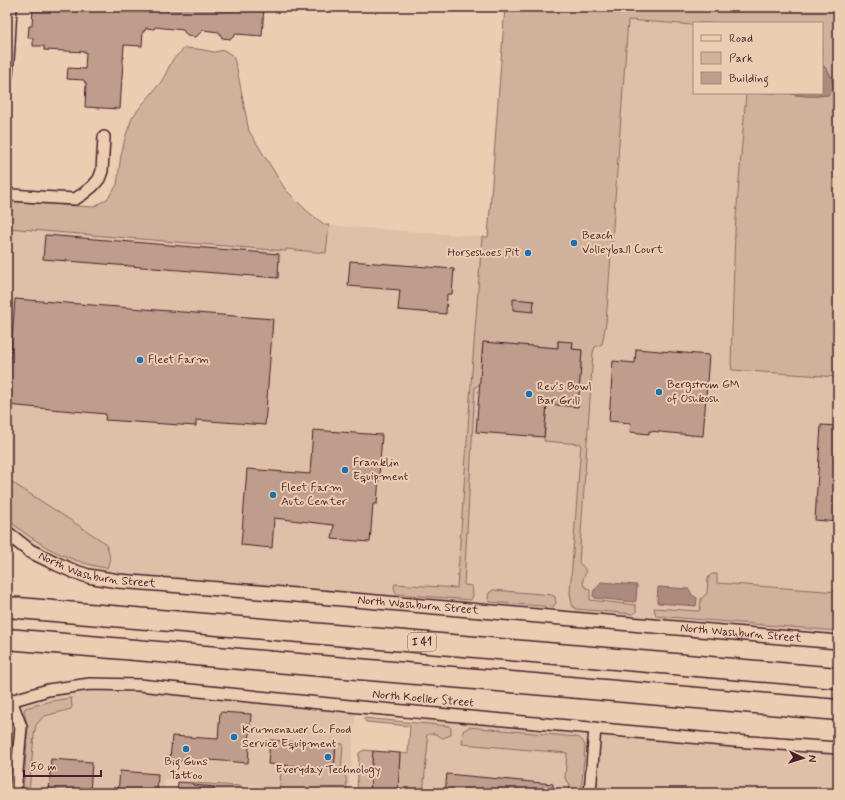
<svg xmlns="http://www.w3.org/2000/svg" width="845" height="800" font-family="Mynerve,sans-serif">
  <rect width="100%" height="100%" fill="#ebceb2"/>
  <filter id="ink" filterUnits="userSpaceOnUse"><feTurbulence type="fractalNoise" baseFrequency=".025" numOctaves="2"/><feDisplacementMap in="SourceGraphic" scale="8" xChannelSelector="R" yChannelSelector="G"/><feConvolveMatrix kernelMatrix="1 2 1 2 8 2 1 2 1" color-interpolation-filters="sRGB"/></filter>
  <g filter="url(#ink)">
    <g fill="#debfa7" fill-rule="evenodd">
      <path d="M505,7H714L838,20V642L88,576L7,533V201L487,237ZM694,23H822V93H694Z"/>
      <polygon points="90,684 356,707 349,793 319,793 273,789 260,786 165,779 163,793 7,793 7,702"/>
      <polygon points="422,712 838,748 838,793 416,793"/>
    </g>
    <g fill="#d0b29c" stroke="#8d6864">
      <path d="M505,7H838V377L732,370L731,363L735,231L746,93H789L795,95H828L834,89C833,80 830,70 822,65V23H694V25L628,20L606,323L602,344L595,347L593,353L579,563C583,566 585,568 586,573C583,578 582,580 584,586L590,590V600L636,605V612L633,614L576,609L574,608L572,604L570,593L581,444L544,441L547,404L578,406L582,350L572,349L573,343L558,341V348L483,343L480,384L475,387L464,585L472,586L473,595L471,600L396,594L394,587L395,584L457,588L471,384L482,237H488Z"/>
      <polygon points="185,48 198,49 214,52 224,50 233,56 237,69 249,131 285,189 307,211 325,225 329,225 326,253 286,249 286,251 7,228 7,201 93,207 107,199 117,185 121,155 126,135 132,118 141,106 153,92 163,79 173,59"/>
      <path d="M7,479L104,542C110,549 111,560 107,568C87,566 56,554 40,543C28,536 18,528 7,519Z"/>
      <polygon points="712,574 717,574 717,583 838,592 838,631 656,616 654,608 698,611 700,610 701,599 707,593 708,578"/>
      <polygon points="493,590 552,595 555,597 556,603 553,607 490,602 488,598 489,593"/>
      <polygon points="71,698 72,707 71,709 45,716 41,719 36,725 34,735 29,793 23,793 28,727 24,712 25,708 51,701"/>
      <path d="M363,718L449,726L451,728V735L443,738C436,735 433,731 426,736L428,741L423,793H398L400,753L408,754L410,726L366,722Z"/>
      <path d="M469,727L577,737C582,739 584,742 585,747L581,793H569L570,784L565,779L567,753L462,744L463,731Z"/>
      <polygon points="336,743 343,744 341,773 346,777 347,793 274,793 280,787 281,767 283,765 334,769"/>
      <polygon points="364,750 373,751 370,793 357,793 359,753"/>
      <polygon points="193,783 242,786 241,793 189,793 192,793"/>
    </g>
    <g fill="#ac8a7d" stroke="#855f5c">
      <path d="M822,65C830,70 833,81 834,89L828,95C815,97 802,97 789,93H822Z"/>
      <polygon points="601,582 637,585 636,601 634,602 595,598 593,596 594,590 598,587"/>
      <polygon points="658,587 659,587 689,589 692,595 697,598 696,606 658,603 657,602"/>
    </g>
    <g fill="#be9d8d" stroke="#4a1f2b">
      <polygon points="33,7 264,7 262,36 236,34 231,39 222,38 219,32 203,30 196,37 187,36 183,30 155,27 154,29 146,28 145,31 143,31 142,46 124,45 120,109 85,107 86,83 85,83 84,80 67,79 68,68 85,69 86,52 44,50 44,46 33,46 33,38 28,38 29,26 32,26"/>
      <polygon points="45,235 279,254 278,278 43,259"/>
      <polygon points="350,261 454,269 452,294 447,294 446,314 398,310 400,290 348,286"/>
      <polygon points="15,299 273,319 265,425 196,420 196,426 105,420 106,414 7,405"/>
      <polygon points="513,299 534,301 533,312 513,310"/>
      <polygon points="558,341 573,342 572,349 582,350 578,407 547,404 544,437 476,432 483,342 558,348"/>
      <polygon points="636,349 709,355 703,436 649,431 649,434 630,432 631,423 609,421 613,361 635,363"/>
      <polygon points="821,425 838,426 838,522 815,520"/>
      <polygon points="313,430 382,435 377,504 373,504 370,542 332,539 334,525 274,518 272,548 241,545 247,469 310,474"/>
      <polygon points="220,712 251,714 248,763 210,760 209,763 170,760 172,736 218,739"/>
      <polygon points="270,740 336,745 334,769 268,764"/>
      <polygon points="373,751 400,753 398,793 370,793"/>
      <polygon points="51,759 92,762 90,793 49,793"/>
      <polygon points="120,771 158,774 157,793 118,793"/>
      <polygon points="447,774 553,784 553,793 445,793"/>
      <polygon points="178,782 193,783 193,785 215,787 214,793 193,793 177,792"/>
    </g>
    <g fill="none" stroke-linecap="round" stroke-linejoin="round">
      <g stroke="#4a1f2b" stroke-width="14">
        <g id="minor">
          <polyline points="7,48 9,44 11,7"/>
          <polyline points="7,76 9,44"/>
          <polyline points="7,192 12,195 39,197 75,199 83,194 93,186 99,179 102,171 104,137"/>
          <polyline points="11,700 21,727 15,793"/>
          <polyline points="7,702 48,690 90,684 139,685 360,707 734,741 838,748"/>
          <polyline points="590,793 595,728"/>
        </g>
      </g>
      <g stroke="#4a1f2b" stroke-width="16">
        <g id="tertiary">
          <path id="s1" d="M7,533L30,551L57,564L73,571L88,576L118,581L296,595L838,642"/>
        </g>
      </g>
      <g stroke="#4a1f2b" stroke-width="23">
        <g id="motorway">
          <polyline points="7,607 838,678"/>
          <polyline points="7,639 838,710"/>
        </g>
      </g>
      <use href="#minor" stroke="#ebceb2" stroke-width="11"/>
      <use href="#tertiary" stroke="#ebceb2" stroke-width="13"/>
      <use href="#motorway" stroke="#ebceb2" stroke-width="20"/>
    </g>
  </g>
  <g fill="#1f6fb2" stroke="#ebceb2" stroke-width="1.5">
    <circle cx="574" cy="243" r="4"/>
    <circle cx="528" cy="253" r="4"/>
    <circle cx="140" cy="360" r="4"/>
    <circle cx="659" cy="392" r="4"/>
    <circle cx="529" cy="394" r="4"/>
    <circle cx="345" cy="470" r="4"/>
    <circle cx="273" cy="495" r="4"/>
    <circle cx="234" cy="737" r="4"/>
    <circle cx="186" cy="749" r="4"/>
    <circle cx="328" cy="757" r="4"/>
  </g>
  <g text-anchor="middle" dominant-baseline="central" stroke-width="4" stroke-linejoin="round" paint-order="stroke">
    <rect fill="#ebceb2" stroke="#7a5454" stroke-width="1" x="408" y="633" width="28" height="18" rx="3"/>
    <g font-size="11" font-weight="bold" fill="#4a1f2b">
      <text x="422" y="642">I 41</text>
    </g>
    <g font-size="12" fill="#4a1f2b" stroke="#ebceb2" text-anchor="start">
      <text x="582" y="236">Beach<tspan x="582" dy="14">Volleyball Court</tspan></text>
      <text x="520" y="253" text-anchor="end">Horseshoes Pit</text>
      <text x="148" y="360">Fleet Farm</text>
      <text x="667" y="385">Bergstrom GM<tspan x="667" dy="14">of Oshkosh</tspan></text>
      <text x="537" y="387">Rev's Bowl<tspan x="537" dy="14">Bar Grill</tspan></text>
      <text x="353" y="463">Franklin<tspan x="353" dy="14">Equipment</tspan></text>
      <text x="281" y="488">Fleet Farm<tspan x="281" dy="14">Auto Center</tspan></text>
      <text x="242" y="730">Krumenauer Co. Food<tspan x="242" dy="14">Service Equipment</tspan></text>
      <text x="186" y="762" text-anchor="middle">Big Guns<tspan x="186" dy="14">Tattoo</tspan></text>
      <text x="328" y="770" text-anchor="middle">Everyday Technology</text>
    </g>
    <g font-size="12" fill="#4a1f2b" stroke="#ebceb2">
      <text stroke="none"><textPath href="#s1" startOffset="100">North Washburn Street</textPath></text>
      <text stroke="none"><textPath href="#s1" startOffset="424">North Washburn Street</textPath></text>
      <text stroke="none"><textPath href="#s1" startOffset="748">North Washburn Street</textPath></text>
      <text transform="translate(423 699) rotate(5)">North Koeller Street</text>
    </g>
  </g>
  <rect width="845" height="800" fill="none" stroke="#ebceb2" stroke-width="24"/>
  <rect x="12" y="12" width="821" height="776" fill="none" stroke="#4a1f2b" stroke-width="1.5" filter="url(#ink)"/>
  <rect x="693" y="22" width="130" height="72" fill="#ebceb2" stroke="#ab887c"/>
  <rect x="701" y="35" width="20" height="6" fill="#ebceb2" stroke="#ab887c"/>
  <text x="729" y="42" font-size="12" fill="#4a1f2b">Road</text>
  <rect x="701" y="52" width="20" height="12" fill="#d0b29c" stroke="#ab887c"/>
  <text x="729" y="62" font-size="12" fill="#4a1f2b">Park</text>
  <rect x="701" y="72" width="20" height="12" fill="#be9d8d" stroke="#ab887c"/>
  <text x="729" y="82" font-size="12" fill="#4a1f2b">Building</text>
  <g transform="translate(803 758) rotate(94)" stroke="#ebceb2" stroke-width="3" paint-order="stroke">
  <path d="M0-3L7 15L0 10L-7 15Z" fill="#4a1f2b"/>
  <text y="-6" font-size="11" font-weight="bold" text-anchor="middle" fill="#4a1f2b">N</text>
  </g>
  <path d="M24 770v6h77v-6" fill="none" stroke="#4a1f2b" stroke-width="2"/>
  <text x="30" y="770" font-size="12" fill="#4a1f2b" stroke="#ebceb2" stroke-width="3" paint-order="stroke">50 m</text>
</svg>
